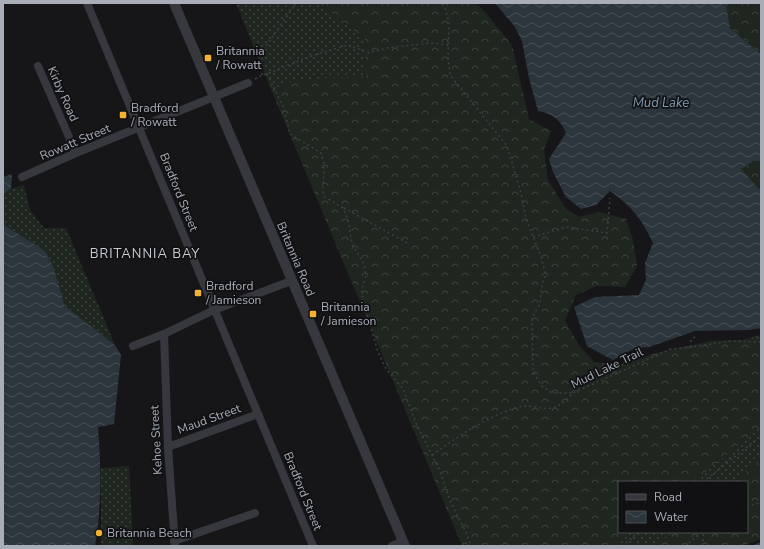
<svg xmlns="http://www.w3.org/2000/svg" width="764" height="549" font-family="'Nunito Sans',sans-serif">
  <defs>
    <pattern id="grass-dots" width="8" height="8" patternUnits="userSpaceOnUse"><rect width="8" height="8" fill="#1e261f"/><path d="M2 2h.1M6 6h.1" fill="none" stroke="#3c433d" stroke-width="1.8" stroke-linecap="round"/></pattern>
    <pattern id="forest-crowns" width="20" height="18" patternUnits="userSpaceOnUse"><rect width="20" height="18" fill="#1e261f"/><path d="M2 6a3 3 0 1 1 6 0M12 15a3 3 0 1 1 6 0" fill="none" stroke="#3c433d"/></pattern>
    <pattern id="water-waves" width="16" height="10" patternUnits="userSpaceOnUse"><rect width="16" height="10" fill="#2c353c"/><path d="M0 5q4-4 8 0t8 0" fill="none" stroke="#485056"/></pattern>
  </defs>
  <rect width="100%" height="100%" fill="#161618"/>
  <g fill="url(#grass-dots)">
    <polygon points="236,3 318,3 365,39 366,77 293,80 273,94"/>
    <polygon points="24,185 30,210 44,228 66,228 115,345 65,306 53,266 45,251 3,224 3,194 11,189"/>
    <polygon points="761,419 761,459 733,482 682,482"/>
    <polygon points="129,466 133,546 101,546 101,468"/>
    <polygon points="620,532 673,532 663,546 602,546"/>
  </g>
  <g fill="url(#forest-crowns)">
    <polygon points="318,3 476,3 484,11 512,45 529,119 551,131 544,150 548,180 566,209 579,217 599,212 626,219 633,240 637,266 625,287 596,286 576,295 565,321 579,345 594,362 619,365 652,354 710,341 742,340 761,335 761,427 693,482 619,482 619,532 631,532 614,546 462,546 273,94 293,80 366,76 365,39"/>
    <polygon points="726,3 761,3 761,54 730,28"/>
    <polygon points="754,161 761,161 761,191 741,169"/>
    <polygon points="761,459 761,539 743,546 656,546 673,532 747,532 747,482 733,482"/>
  </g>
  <g fill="url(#water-waves)">
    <path d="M495,3H726L730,28L761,54V161H754L741,169L761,191V328L748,330L695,331L649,347L635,348L613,360L587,346L574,307L595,297L639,295L646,280L645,263L653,243C641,218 633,208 610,191L596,205L581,209L566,197L553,172L549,159L566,133C560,119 553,114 538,111L529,78L522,41L515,27Z"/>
    <polygon points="12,174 11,189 3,194 3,177"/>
    <path d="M3,224L45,251L53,266L65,306L115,345L121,355L114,424L98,427C101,467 102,506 95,546H3Z"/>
  </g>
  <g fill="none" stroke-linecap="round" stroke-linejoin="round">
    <g stroke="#3d3f44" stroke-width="1.5" stroke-dasharray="2 3" stroke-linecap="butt">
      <polyline points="444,3 449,23 448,57 450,75 507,146 521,193 526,219 540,254 546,275 542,284 540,303 532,318 533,372 542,386 552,393 573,393"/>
      <polyline points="267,74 283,106 290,134 321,153 324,163 323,192 325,197 343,208 348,219 352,244 364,264 366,276 362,289 363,301 378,352 386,369 403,389 416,423 440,471 450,501 465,530 471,546"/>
      <polyline points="262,75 262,57 266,46 296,3"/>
      <polyline points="255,79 262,75 267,74 314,55 348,45 369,53 387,48 431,43 449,45"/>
      <polyline points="344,208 409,244"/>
      <polyline points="533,237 566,227 607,233 610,198"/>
      <polyline points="691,347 691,340 696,336"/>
      <path d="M432,455C457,437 485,418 515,408C541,400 547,422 573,393L671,349L691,347L730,341L761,342"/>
      <polyline points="703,482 761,436"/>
      <polyline points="747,507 761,502"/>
      <polyline points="622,546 639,532"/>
      <polyline points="685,546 702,532"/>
      <polyline points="702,546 704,532"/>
    </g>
    <polyline stroke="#37383d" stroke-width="4" points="756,546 761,544"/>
    <g stroke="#37383d" stroke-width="8">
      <polyline points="87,3 313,546"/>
      <polyline points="38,66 76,153"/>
      <polyline points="22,177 76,153 248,83"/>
      <polyline points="164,334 168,447 175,546"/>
      <polyline points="133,346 164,334 214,310 291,281"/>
      <polyline points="168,447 258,414"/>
      <polyline points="174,541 255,513"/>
      <polyline points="392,546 403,541"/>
    </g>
    <polyline stroke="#37383d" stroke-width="10" points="174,3 405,546"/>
  </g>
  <g fill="#f2b134" stroke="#111113" stroke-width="1.5">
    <rect x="204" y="54" width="8" height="8" rx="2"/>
    <rect x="119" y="111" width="8" height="8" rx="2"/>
    <rect x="194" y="289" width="8" height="8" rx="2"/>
    <rect x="309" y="310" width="8" height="8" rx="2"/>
    <circle cx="99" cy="533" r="4"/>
  </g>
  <g text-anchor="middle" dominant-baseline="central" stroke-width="3.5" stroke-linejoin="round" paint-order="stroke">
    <g font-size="12" fill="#a8adb8" stroke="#111113" text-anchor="start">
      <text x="216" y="51">Britannia<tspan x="216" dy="14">/ Rowatt</tspan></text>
      <text x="131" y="108">Bradford<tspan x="131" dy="14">/ Rowatt</tspan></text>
      <text x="206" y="286">Bradford<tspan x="206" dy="14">/ Jamieson</tspan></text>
      <text x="321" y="307">Britannia<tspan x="321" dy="14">/ Jamieson</tspan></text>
      <text x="107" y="533">Britannia Beach</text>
    </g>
    <g font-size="12" fill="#a8adb8" stroke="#111113">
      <text transform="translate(63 94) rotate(66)">Kirby Road</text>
      <text transform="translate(75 142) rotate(-23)">Rowatt Street</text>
      <text transform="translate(179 192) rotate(68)">Bradford Street</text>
      <text transform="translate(296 259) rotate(67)">Britannia Road</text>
      <text transform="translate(607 368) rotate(-26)">Mud Lake Trail</text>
      <text transform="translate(209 419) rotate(-20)">Maud Street</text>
      <text transform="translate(156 440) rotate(-93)">Kehoe Street</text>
      <text transform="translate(303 491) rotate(68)">Bradford Street</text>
    </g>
    <g font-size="13" font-style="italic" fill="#7f9bb3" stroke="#111113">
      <text x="661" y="103">Mud Lake</text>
    </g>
    <g font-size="13" letter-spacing="1" fill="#c9ccd4" stroke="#111113">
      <text x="145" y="254">BRITANNIA BAY</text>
    </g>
  </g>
  <rect width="764" height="549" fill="none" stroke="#a8adb8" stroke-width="8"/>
  <rect x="618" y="481" width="130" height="52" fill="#111113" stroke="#4d4f55"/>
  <rect x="626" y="494" width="20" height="6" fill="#37383d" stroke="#4d4f55"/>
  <text x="654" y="501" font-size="12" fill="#a8adb8">Road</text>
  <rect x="626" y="511" width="20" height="12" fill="url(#water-waves)" stroke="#4d4f55"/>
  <text x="654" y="521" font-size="12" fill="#a8adb8">Water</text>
</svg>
